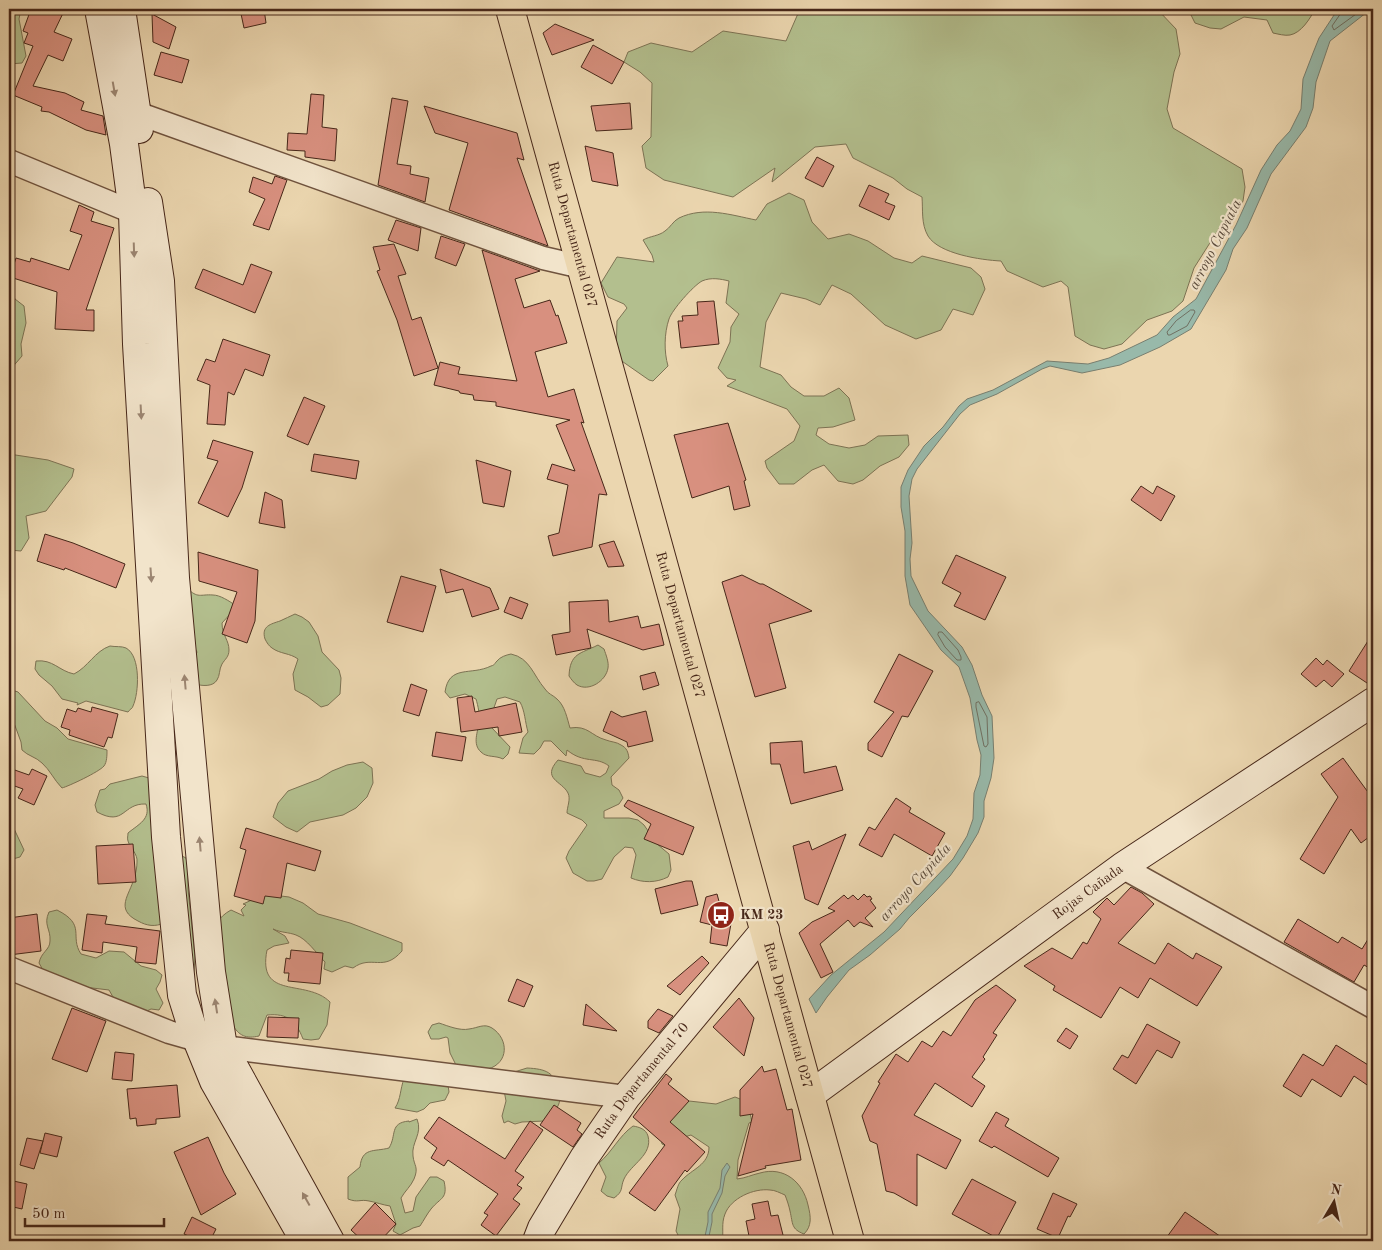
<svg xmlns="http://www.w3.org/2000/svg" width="1382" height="1250" font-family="'Old Standard TT',serif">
  <rect width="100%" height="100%" fill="#ebd6af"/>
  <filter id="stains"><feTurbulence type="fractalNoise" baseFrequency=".004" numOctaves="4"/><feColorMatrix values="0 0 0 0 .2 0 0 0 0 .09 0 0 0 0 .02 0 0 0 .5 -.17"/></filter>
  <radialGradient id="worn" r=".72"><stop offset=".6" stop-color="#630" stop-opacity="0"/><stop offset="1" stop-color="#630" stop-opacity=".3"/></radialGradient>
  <g fill="#b3bf8e" stroke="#7d7354">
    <polygon points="9,9 21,9 19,19 26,56 22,63 9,64"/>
    <path d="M800,9H1157L1176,29L1180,54L1174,72L1167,109L1173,128L1242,169L1245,187L1243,201L1233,220L1220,227L1194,268L1183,301L1172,311L1147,320L1122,344L1104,349L1090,345L1075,336L1068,287L1061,281L1043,287L1007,271L1001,261C981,260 939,254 928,236C921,224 923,210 922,197L907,189L893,178L853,158L846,144L815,147L772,182L775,168L733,197L664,180L646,168L642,146L651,137L652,83L640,72L624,62L628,52L651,43L692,52L723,31L786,41Z"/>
    <path d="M1188,9H1315C1310,19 1301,33 1290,35C1285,36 1278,34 1273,33L1267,20L1244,17L1221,29L1210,28L1195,23Z"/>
    <path d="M789,193L804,200L812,222L828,239L849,234L868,241L894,258L912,263L922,256L971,268L981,277L985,289L973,315L953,309L941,330L916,339L885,325L851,294L832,285L820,305L806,299L781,293L766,322L760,367L781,375L791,387L804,396H824L839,388L849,398L855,420L833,427L818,428L816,435L829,444L849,448L865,445L878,436L908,435L909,445L899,457L880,466L863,480L853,484L838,481L824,465L812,470L794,484H779L767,468L765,461L794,441L800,426L787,409L727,386L736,380L727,378L718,368L730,342L731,327L739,314L726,303L729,281C721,279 711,277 702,281C693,286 672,310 669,319C664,334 664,352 668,366L653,381L649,380L616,357L617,321L627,308L624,304L608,297L601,283L617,257L654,262L652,255L643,240C650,236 659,236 665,231C670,228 673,221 679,218C704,206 731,215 756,220L767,204Z"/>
    <polygon points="9,288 15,299 24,306 26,323 21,344 22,356 10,370"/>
    <polygon points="9,454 48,460 74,469 72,477 46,511 26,516 29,538 21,551 9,550"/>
    <path d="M187,588C198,599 200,594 213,595C220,595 229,601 235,605L233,611L222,623C222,635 229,640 229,650C229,657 225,659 222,664C219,669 220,676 217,680C213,687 202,686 195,684L194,659L197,652L193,645Z"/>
    <path d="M295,614L302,617L309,622L318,636L322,652L339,670L341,678L340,694L328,705L321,707L308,697L295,690L293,674L298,659C290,653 280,654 272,648C269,646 267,643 265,639C261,626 271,624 280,621C285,619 290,616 295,614Z"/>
    <path d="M598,645L604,649C606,655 609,662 608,668C606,681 589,692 577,685C574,683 571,679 569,676C570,653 580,654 598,645Z"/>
    <path d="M110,646C115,647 122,646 126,648C141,656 139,693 133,706C133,708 129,710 128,712L86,701L77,705L78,703L62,699L52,686L39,675L35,669L36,661C53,659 59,671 74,674C88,667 95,651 110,646Z"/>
    <path d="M511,654C530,658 533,675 545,689C548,694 553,695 557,699C565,706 567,718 570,728C588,725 591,736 606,740C611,742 617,742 621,745C627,748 628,752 629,758L611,777L612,785L619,790L623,798L619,804L604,811V818H629L638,820L644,825L657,844L669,854L671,870L668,877C656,883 643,883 631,878L636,855L633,848L625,847L614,857L602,879L594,881H587L573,873L566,858L569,851L587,825L582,820L567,813C567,807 571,799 568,793C562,781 541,779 558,760L581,766L585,773L600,777L606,773L609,766C596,756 584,764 567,750L566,756L551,741H544L540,748L534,754L519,753L523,738L528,732C525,722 525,711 520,702L505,697L497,699L489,722L492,728L510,747L508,754L503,759C495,755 487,758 481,752C472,744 478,732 479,722C480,714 478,706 476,699L465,694L450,698L445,692C449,664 471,676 491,666C495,665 494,664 497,661C500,657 506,655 511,654Z"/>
    <path d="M9,689L18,692L45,721L57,728L68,739L107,750C107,755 107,762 104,766C99,772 69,786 62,788C54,780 50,770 42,763C36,757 28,756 22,750L21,742L14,723L9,720Z"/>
    <polygon points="363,762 372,768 373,783 367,797 356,808 343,815 310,822 297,832 286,827 273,817 278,803 288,791 319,779 332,771 347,765"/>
    <path d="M142,776L149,778L164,923C155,927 147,926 138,921C114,909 130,895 134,878C136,873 137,867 137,862C138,854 130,848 128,841C127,838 128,836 128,833C139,824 151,819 146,804C122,803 125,827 97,812L95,805L100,790L105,789L110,784Z"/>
    <polygon points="9,818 24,850 20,857 9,860"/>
    <polygon points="180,855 186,858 188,866 188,889 195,957 194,972 196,1033"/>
    <path d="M265,894L289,897L303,903L318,914L350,923L402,943V951C383,973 372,954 353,968L345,966L332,972L324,969L325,962C316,953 307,939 296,935C288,932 282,933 273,929L285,936L289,943L274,946L267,950C257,1001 306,978 330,1002L327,1025L319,1039L311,1040L303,1039C296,1021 288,1013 267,1015L259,1036C246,1039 239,1036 232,1024L206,941C213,928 218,917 231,910L244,916L241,910L246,905L243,904Z"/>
    <path d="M57,910C87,925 69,936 81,954L96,958L109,951L124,952L141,966L156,970L162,975L160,982L156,989L163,1003L159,1010L151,1009L145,1012L117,1004L109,990L84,987L43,970L39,963C41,952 50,950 50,941C51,929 43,925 49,912Z"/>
    <path d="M439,1023C448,1026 460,1031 469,1029C478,1028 484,1023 492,1028C509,1039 509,1063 488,1069C479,1071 466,1068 457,1067L450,1053L448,1038L446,1037L439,1039H431L428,1032L432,1025Z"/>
    <path d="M527,1068C546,1069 554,1072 559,1090C561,1097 560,1104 556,1109C554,1113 549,1117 545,1121L522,1122L515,1124L508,1121L504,1123L502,1116L506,1101L503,1085L511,1073Z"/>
    <path d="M404,1079L448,1085L449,1092L445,1100L430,1103L424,1109L417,1112L395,1108C401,1099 400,1089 404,1079Z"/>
    <path d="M735,1097C748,1101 749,1109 752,1122L749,1123L738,1160L737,1179C746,1178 751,1175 760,1173C784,1166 803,1182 808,1205C811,1217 812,1226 804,1234C791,1229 793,1224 790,1211C789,1206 787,1200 785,1195C780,1193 775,1190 770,1190C754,1188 731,1198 725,1214C721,1224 724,1232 722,1241H681L676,1231L680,1209L675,1195C677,1190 678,1183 682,1180C692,1169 709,1165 709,1147L691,1135L681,1138L668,1147L662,1144C657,1126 677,1113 689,1101L716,1104Z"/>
    <path d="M417,1119C423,1134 411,1142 413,1156C414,1166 419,1167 414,1179C411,1186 405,1191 401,1198L405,1213L413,1211L416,1197L430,1177H437L444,1181C448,1199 441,1197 431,1209C427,1214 424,1220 420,1226L413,1228L400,1235L393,1231L396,1224L390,1206C383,1205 375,1202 369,1201C360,1199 358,1203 348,1199V1177L360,1167C362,1147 374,1152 389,1148C397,1135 389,1123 409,1121V1122Z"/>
    <path d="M633,1126C639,1127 646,1129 648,1136C653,1155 631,1164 624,1179C620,1188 624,1191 614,1198L607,1196L601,1191L606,1177L599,1163C612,1152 619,1136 633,1126Z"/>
  </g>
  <g fill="#98b9aa" stroke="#787f70">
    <polygon points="1338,9 1371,9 1330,41 1316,82 1313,108 1306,127 1271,174 1247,228 1233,249 1226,270 1191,329 1160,347 1120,365 1082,373 1050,366 1042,369 997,394 970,405 960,414 917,469 912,479 909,496 912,543 910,559 911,576 928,611 962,647 972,665 982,695 992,716 994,758 991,778 984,801 984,817 978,833 963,858 950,876 934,893 909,918 900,929 870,955 849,970 827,997 816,1013 809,999 831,975 884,932 953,859 967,836 973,819 974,793 980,775 981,755 977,740 970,698 959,667 941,650 910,605 905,576 905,531 901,507 901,487 908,470 924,446 943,427 959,406 967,399 993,390 1047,361 1088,364 1109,358 1157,335 1173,317 1196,299 1236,225 1261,170 1277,145 1290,131 1301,109 1303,79 1313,53 1319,38"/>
    <polygon points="727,1163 730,1167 725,1176 722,1193 712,1214 712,1222 708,1241 704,1241 708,1222 708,1212 720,1188 722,1170"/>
  </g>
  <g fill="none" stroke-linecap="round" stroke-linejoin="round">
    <g stroke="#707062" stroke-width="1">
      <polyline points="1342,9 1341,13 1332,26 1334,30 1363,9"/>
      <polygon points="1191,310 1194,310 1195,312 1187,326 1170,335 1168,335 1167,332 1176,321"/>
      <polygon points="939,632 942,632 958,650 961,657 961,660 957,660 945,647 938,635"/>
      <polygon points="979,702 987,717 988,744 986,747 984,746 976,707 976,703"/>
    </g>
  </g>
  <g fill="#d8907f" stroke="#472719">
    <polygon points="31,9 65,9 54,32 72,39 63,61 48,55 33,86 65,93 84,102 81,110 103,116 106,135 86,130 49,112 41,111 42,107 13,95 33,46 24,43 28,33 23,31"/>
    <polygon points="240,9 264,9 266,23 244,28"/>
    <polygon points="152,14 176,27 169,49 153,42"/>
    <polygon points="555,24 594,40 552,55 543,33"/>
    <polygon points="593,45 624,62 612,84 581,67"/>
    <polygon points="161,52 189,60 182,83 154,75"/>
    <polygon points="311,94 324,95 322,127 337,129 335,161 305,157 305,151 287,150 288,133 307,134"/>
    <polygon points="392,98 408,101 397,164 411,166 410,174 429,178 425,202 378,185"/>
    <polygon points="630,103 632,129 596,131 591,106"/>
    <polygon points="424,106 517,133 524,160 517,158 548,246 449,210 468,143 435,133"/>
    <polygon points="585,146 613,153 618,186 592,181"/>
    <polygon points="817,157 834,166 823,187 805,178"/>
    <polygon points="275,176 287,180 269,230 253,225 265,199 249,192 253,177 272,184"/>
    <polygon points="869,185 889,194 885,202 895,206 889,220 859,206"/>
    <polygon points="79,205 94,212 91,221 114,228 86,310 94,310 94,331 55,329 57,292 10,277 16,258 30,262 31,258 69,270 82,235 70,231"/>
    <polygon points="396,220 421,228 418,251 388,240"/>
    <polygon points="441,236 465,244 456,266 435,258"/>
    <polygon points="394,244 406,274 398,276 412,320 421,317 438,368 414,376 397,320 377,271 380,270 373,247"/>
    <polygon points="482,250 540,271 515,279 524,308 550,300 556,316 558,315 567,343 535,352 548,397 574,389 584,423 581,422 607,495 599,494 592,547 553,556 548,536 559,533 568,485 547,479 552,464 575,471 556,425 570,420 496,406 496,402 474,400 473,395 460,393 459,391 434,385 440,362 460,367 458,374 517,381"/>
    <polygon points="251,264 272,272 255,313 195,288 203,269 243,285"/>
    <polygon points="714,301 719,344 681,348 678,321 683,321 682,316 698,315 697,302"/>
    <polygon points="223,339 270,355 263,376 245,369 234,395 228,392 225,425 207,424 210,385 197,380 206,359 215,362"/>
    <polygon points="304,397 325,406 308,445 287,436"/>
    <polygon points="728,423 746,480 744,481 750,506 734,510 729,486 692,498 674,435"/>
    <polygon points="213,440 253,452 242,488 228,517 198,503 218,461 207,458"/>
    <polygon points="314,454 359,461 356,479 311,471"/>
    <polygon points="476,460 511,471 504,507 483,503"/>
    <polygon points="1141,486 1153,494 1157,486 1175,496 1161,521 1131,500"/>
    <polygon points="265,492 282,500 285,528 259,523"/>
    <polygon points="45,534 73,543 125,564 116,588 65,568 64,570 37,561"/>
    <polygon points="614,541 624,566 608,567 599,545"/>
    <polygon points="198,552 258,570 255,621 247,643 222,634 237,592 199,581"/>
    <polygon points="956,555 1006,577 985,620 954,606 961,593 942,583"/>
    <polygon points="440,569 490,588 499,609 472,617 463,589 446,593"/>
    <polygon points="742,575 760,584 763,584 812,611 769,624 786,688 755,697 722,582"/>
    <polygon points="401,576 436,586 423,632 387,622"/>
    <polygon points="510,597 528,604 522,619 504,612"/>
    <polygon points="608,600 609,622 638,616 641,628 659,624 664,645 643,650 587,629 591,648 556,655 552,635 570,632 569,602"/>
    <polygon points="1373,633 1373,687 1349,671"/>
    <polygon points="899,654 933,671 908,717 902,716 882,757 868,750 868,743 894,712 874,702"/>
    <polygon points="1316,658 1323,665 1327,660 1344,674 1332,687 1324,680 1316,687 1301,674"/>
    <polygon points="655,672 659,685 643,690 640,676"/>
    <polygon points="411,684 427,690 419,716 403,711"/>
    <polygon points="472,696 475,712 516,703 522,732 499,736 498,727 461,732 457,698"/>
    <polygon points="92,707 118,714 112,738 108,737 104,747 69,735 70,730 61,727 67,709 76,712 78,708 91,712"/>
    <polygon points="611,711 622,717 646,711 653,741 628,747 627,742 603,731"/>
    <polygon points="436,732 466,737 462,761 432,756"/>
    <polygon points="802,741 804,773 836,766 843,790 791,804 780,764 771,764 770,743"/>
    <polygon points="1343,758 1373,799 1373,834 1361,843 1351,829 1324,874 1300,859 1338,797 1321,774"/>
    <polygon points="9,768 29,775 32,769 47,776 34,805 18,798 23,789 9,784"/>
    <polygon points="896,798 911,808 909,812 945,833 932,856 894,834 882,857 859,845 869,827 875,830"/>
    <polygon points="628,800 694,827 683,855 644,839 651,824 624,806"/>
    <polygon points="246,828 321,851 315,871 287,863 281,898 265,896 263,904 234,896 246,850 240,848"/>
    <polygon points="846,834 818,905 805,899 793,846 809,841 812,850"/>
    <polygon points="133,844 136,882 98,884 96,846"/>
    <polygon points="686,881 692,881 698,905 661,914 655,889"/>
    <polygon points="1131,887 1142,893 1154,904 1118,943 1155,964 1168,943 1193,959 1196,953 1222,967 1197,1006 1150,978 1138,998 1120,987 1101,1018 1053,990 1055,986 1024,966 1052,948 1072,959 1083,942 1087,944 1101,919 1093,912 1107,898 1114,905"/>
    <polygon points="717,894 723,916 732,918 727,946 710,943 712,925 700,922 706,897"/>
    <polygon points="864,894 867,897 870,896 872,899 870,900 876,908 865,918 873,927 860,922 854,927 848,920 820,944 833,972 821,978 799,933 812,922 835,911 828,908 844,895 848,899 853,895 858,900"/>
    <polygon points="37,914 41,951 9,955 9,918"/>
    <polygon points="87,914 107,916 105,924 160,931 156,964 135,962 137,947 103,942 102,953 82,950"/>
    <polygon points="1298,919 1338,943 1342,937 1362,949 1373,931 1373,970 1364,965 1354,982 1284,942"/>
    <polygon points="291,950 323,953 320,984 288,981 289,973 284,973 286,958 290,959"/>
    <polygon points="702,956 709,963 680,995 667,986"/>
    <polygon points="517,979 533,986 524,1007 508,1001"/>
    <polygon points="996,985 1016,1000 993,1033 997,1035 983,1057 985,1059 972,1077 985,1086 972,1107 935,1083 914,1115 961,1140 946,1169 917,1154 917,1206 894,1193 886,1191 877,1144 870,1141 862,1116 880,1083 878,1082 896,1054 908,1062 922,1041 932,1047 943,1031 951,1036 975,1000"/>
    <polygon points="739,998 754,1018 744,1056 713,1027"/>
    <polygon points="586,1004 617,1031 583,1025"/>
    <polygon points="72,1008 106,1021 87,1072 52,1059"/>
    <polygon points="658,1009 673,1016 659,1033 648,1028 648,1021"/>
    <polygon points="268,1017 299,1018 298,1038 267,1037"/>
    <polygon points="1147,1024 1180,1042 1172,1058 1157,1050 1136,1084 1113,1069 1122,1055 1128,1058"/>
    <polygon points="1066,1028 1078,1036 1070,1049 1057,1041"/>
    <polygon points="1336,1045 1373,1068 1373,1089 1354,1076 1341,1097 1312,1079 1301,1097 1283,1086 1303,1054 1323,1066"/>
    <polygon points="115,1052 134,1054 132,1081 112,1079"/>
    <polygon points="762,1066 764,1072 776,1069 787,1110 792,1109 801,1160 765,1166 766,1168 738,1176 753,1114 740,1116 740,1090"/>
    <polygon points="666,1074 672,1079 668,1084 689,1101 670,1122 705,1152 687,1172 685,1170 655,1211 629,1193 665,1145 633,1117"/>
    <polygon points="177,1085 180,1117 156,1119 156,1124 137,1126 136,1118 130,1119 127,1089"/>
    <polygon points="554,1105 581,1123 577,1130 582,1134 573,1147 540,1125"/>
    <polygon points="996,1112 1009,1119 1005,1126 1059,1158 1048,1177 994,1146 992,1148 979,1141"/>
    <polygon points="439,1117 505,1159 530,1121 543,1130 515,1171 524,1177 517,1185 522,1188 513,1199 520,1204 496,1236 481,1225 488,1215 484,1213 498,1194 448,1160 444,1166 431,1158 437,1148 424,1138"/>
    <polygon points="45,1133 62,1137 57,1157 40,1153"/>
    <polygon points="208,1137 224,1173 236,1194 201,1215 174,1152"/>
    <polygon points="27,1138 43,1141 34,1169 20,1165"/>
    <polygon points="972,1179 1016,1202 997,1238 952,1214"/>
    <polygon points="9,1180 27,1184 22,1209 9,1206"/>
    <polygon points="1053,1193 1077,1204 1070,1217 1068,1216 1058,1238 1037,1229"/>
    <polygon points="768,1201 771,1216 778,1215 784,1239 773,1241 750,1241 746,1221 755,1219 752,1204"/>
    <polygon points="375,1203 396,1224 380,1241 363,1241 351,1230"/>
    <polygon points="1185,1212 1227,1241 1164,1241"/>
    <polygon points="192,1217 216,1229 210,1241 200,1241 184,1234"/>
  </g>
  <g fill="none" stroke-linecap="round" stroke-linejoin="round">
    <g stroke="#70533e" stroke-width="25">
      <g id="street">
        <polyline points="137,113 543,258 582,267"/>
        <polyline points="9,161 147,218"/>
        <polyline points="1122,867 1373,1007"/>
        <polyline points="9,968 169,1032 197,1040"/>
        <polyline points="223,1047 626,1097"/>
      </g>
    </g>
    <g stroke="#472719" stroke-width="30">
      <g id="secondary">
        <polyline points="99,9 124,144 133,212 137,344 166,837 182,995 192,1027 214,1081 305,1241"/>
        <polyline points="121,9 139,129"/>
        <polyline points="148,202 160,281 175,578 211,972 223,1047 330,1241"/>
        <path id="s1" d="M810,1095L1122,867L1373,702"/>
        <path id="s2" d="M537,1241L542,1228L584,1158L626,1097L765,930"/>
      </g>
    </g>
    <g stroke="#472719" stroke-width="30">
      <g id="primary">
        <path id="s3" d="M510,9L850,1241"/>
      </g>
    </g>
    <use href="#street" stroke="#f2e4cb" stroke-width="22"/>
    <use href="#secondary" stroke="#f2e4cb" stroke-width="28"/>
    <use href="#primary" stroke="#ebd6af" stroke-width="28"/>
  </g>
  <defs><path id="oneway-solid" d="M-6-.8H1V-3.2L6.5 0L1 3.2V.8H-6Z" transform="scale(1.25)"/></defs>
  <g fill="#9c8672">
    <use href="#oneway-solid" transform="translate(114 89) rotate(80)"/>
    <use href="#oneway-solid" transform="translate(134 250) rotate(88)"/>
    <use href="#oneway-solid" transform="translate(141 412) rotate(87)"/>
    <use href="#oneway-solid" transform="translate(151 575) rotate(86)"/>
    <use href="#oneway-solid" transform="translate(185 682) rotate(-95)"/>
    <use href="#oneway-solid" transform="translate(200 844) rotate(-95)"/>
    <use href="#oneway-solid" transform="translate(216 1006) rotate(-99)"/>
    <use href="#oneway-solid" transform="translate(306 1199) rotate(-119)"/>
  </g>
  <defs>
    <g id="bus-disc" transform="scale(1.4375)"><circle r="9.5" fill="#8f2418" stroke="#f2e4cb"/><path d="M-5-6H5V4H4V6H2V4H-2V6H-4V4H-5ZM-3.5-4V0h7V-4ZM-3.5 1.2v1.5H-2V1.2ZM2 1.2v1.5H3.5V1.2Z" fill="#fff"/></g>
  </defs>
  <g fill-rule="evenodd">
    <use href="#bus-disc" x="721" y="915"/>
  </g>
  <g text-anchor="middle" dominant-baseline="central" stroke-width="4.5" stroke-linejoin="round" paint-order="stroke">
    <g font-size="14" fill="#472719" stroke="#f2e4cb">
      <text stroke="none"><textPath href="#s3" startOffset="234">Ruta Departamental 027</textPath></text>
      <text stroke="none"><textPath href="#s3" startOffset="639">Ruta Departamental 027</textPath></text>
      <text stroke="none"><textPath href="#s1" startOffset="344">Rojas Cañada</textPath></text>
      <text stroke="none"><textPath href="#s3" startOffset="1044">Ruta Departamental 027</textPath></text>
      <text stroke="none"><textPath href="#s2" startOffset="192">Ruta Departamental 70</textPath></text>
    </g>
    <g font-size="14" font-weight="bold" fill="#472719" stroke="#f2e4cb" text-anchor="start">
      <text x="740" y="915">KM 23</text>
    </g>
    <g font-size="15" font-style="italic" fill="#5b4c3d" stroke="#f2e4cb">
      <text transform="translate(1216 245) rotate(-63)">arroyo Capiata</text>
      <text transform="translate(916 883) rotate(-48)">arroyo Capiata</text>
    </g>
  </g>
  <rect width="1382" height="1250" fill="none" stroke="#ebd6af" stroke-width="30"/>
  <rect x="10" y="10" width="1362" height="1230" fill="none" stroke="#472719" stroke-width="2.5"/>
  <rect x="15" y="15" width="1352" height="1220" fill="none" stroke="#472719"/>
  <g transform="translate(1334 1202) rotate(9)" stroke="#f2e4cb" stroke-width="4" paint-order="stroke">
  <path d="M0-4L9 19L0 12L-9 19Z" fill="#472719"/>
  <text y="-8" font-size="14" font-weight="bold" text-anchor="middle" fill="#472719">N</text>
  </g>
  <path d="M25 1218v8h139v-8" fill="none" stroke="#472719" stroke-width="2.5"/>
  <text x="32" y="1218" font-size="15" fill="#472719" stroke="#f2e4cb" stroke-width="4" paint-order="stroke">50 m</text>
  <rect width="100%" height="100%" filter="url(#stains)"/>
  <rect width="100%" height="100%" fill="url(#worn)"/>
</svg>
